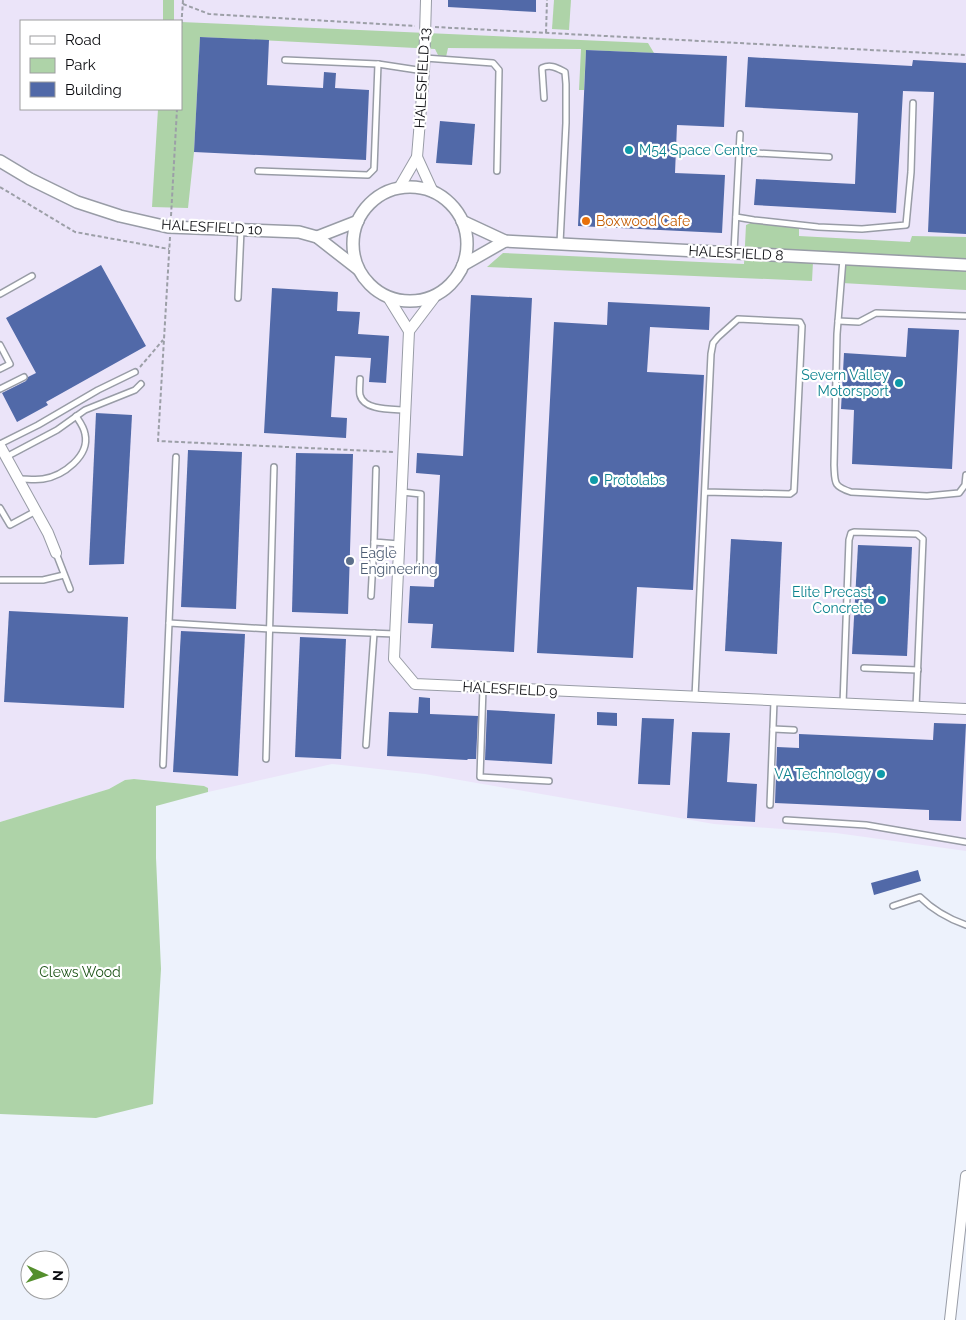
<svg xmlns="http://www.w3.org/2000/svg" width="966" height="1320" font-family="Raleway,sans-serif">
  <rect width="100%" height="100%" fill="#edf2fc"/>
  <path fill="#ebe4f9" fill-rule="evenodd" d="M0,0H966V851L836,833L714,824L425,774L332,764L208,792V788L204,786L134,779L125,780L109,789L0,822ZM21,21H181V109H21Z"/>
  <g fill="#aed3a8">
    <rect x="163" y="0" width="11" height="21"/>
    <polygon points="554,0 571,0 569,30 552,29"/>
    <polygon points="181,22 648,43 654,53 586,50 584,90 579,90 581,49 448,48 446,57 438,55 435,49 200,37 194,152 188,208 152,207 158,109 181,109"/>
    <polygon points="753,222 799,228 799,236 910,242 912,236 966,237 966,290 842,283 843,263 813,262 812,281 487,267 503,253 744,264 746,225"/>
    <polygon points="134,779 204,786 208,788 208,792 156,806 156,858 161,969 153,1104 96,1118 0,1114 0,822 109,789 125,780"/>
  </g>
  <g fill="#5169a8">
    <polygon points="448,0 536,0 536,12 448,7"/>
    <polygon points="200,37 269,40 267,85 323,88 324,72 336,73 335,88 369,90 366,160 194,152"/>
    <polygon points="586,50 727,56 724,127 677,125 675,173 725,175 722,233 578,226"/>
    <polygon points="748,57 912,66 913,60 966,63 966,234 928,232 934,92 903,91 896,213 754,205 756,179 855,184 858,113 745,107"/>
    <polygon points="440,121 475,124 472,165 436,163"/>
    <polygon points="101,265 146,346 46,402 48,405 17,422 2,393 26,381 28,377 36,373 6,318"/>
    <polygon points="272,288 338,292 337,311 360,312 358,334 389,336 386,383 369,382 371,358 335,356 331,417 347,418 346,438 264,433"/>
    <polygon points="471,295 532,298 514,652 431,648 433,624 408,623 410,586 434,587 440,475 416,473 417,453 463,456"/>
    <polygon points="608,302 710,307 709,330 650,327 647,372 704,375 693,590 637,587 633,658 537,653 554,322 607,325"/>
    <polygon points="908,328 959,330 952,469 852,464 854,410 841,409 844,353 906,357"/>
    <polygon points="96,413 132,415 124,564 89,565"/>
    <polygon points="188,450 242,452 236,609 181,607"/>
    <polygon points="296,453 353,454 348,614 292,612"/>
    <polygon points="731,539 782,542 777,654 725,651"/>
    <polygon points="858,545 912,547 907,656 852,654"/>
    <polygon points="9,611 128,617 124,708 4,702"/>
    <polygon points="181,631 245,634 238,776 173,772"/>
    <polygon points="300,637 346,639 341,759 295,757"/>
    <polygon points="419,697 430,698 430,714 478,716 476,759 468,759 467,760 387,756 389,712 418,713"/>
    <polygon points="487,710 555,714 552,764 485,760"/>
    <polygon points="597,712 617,713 617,726 597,725"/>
    <polygon points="642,718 674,719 670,785 638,784"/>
    <polygon points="934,723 966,724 961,821 929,820 929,810 775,803 777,747 799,748 799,734 933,740"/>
    <polygon points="692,732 730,733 727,782 757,784 755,822 687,818"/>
    <polygon points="918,870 921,881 874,895 871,883"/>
  </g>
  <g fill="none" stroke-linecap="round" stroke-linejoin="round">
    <g stroke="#989ca6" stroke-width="8">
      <g id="service">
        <polyline points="425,58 493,63 499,70 497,171"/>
        <polyline points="285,60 378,64 424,71"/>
        <path d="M544,98L542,68C551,64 557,68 565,72L566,84V123L560,243"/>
        <polyline points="739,152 829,157"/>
        <polyline points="258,171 368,175 374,169 378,64"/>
        <polyline points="736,217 754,220 818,227 862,229 906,225 911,172 913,103"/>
        <polyline points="734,252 740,134"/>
        <path d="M843,259L837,334L834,465C835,483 833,486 851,492L927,496L959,493L965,485L966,475"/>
        <polyline points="0,294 32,276"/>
        <polyline points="238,298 241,230"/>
        <polyline points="838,321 859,322 876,313 966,316"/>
        <polyline points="0,345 10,364 0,369"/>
        <path d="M360,379C360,384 359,391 360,395C364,411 393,409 405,410"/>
        <polyline points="0,389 24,377"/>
        <polyline points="0,444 38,425 98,390 135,372"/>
        <polyline points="6,457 57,430 85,410 135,390 141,384"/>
        <polyline points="376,469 374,542 399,544"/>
        <path d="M19,479C27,479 36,480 43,479C63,476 90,456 85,434C84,427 80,422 76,416"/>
        <polyline points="402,492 421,494 420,565"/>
        <polyline points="0,508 10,525 36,511"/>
        <polyline points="56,553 70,589"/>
        <polyline points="0,580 43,580 64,575"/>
        <polyline points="371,596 374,542"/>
        <polyline points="169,623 176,457"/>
        <polyline points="864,668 918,670"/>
        <polyline points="483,688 480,777 549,781"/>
        <polyline points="695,697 711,354 713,343 718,337 738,319 800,322 802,326 794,491 790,494 705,492"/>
        <polyline points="843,704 849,540 851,533 854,532 917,534 923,539 916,707"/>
        <polyline points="773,729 794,730"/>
        <polyline points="366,745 374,633"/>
        <polyline points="266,759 274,467"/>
        <polyline points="163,765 169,623 270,629 395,634"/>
        <polyline points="770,805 774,701"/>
        <polyline points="786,820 866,825 966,842"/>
        <path d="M893,906L920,897C933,910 949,919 966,925"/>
      </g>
    </g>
    <g stroke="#989ca6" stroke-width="12">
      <g id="minor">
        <polyline points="417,157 433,192"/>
        <polyline points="399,188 417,157 424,71 426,0"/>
        <polyline points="388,297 409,331"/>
        <polyline points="434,298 409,331 394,659 415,684 966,709"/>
        <polyline points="0,446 48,533 56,553"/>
        <polyline points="950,1320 966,1176"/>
      </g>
    </g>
    <g stroke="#989ca6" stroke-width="14">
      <g id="tertiary">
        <polyline points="0,161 30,179 77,202 120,216 168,227 299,232 317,237 358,269"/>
        <circle cx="410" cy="244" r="57"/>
        <polyline points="462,221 505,241 966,265"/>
        <polyline points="317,237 358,221"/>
        <polyline points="463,265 505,241"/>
      </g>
    </g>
    <g stroke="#9c9fa7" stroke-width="2" stroke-dasharray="4 2.5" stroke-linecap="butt">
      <polyline points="183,4 209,14 415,26"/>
      <polyline points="435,27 966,55"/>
      <polyline points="181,30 183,0"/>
      <polyline points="546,33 547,0"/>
      <polyline points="0,187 75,232 169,249"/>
      <polyline points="171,216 177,109"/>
      <polyline points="170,237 158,441 394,452"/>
      <polyline points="140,367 163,340"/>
    </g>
    <use href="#service" stroke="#fff" stroke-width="5"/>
    <use href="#minor" stroke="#fff" stroke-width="10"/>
    <use href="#tertiary" stroke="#fff" stroke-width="11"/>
  </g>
  <g fill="#0f9aa8" stroke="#fff" stroke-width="2">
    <circle cx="629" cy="150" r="5"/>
    <circle cx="899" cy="383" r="5"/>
    <circle cx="594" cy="480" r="5"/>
    <circle cx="882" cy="600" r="5"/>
    <circle cx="881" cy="774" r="5"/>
  </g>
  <circle fill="#e8710a" stroke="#fff" stroke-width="2" cx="586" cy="221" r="5"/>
  <circle fill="#5c6f8a" stroke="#fff" stroke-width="2" cx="350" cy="561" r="5"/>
  <g text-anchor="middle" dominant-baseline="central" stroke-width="4.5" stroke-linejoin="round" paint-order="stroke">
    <g font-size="14" fill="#0b0c10" stroke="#fff">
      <text transform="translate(422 78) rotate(-87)">HALESFIELD 13</text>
      <text transform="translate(212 227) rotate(3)">HALESFIELD 10</text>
      <text transform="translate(736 253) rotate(3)">HALESFIELD 8</text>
      <text transform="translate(510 689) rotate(3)">HALESFIELD 9</text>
    </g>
    <g font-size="14" fill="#0d838f" stroke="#fff" text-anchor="end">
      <text x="639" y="150" text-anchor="start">M54 Space Centre</text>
      <text x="889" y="375">Severn Valley<tspan x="889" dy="16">Motorsport</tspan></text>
      <text x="604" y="480" text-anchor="start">Protolabs</text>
      <text x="872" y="592">Elite Precast<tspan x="872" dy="16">Concrete</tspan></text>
      <text x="871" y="774">VA Technology</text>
    </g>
    <g font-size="14" fill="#c56008" stroke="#fff" text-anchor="start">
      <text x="596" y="221">Boxwood Cafe</text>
    </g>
    <g font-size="14" fill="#4e5e75" stroke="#fff" text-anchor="start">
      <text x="360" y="553">Eagle<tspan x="360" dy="16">Engineering</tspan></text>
    </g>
    <g font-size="14" fill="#1d5317" stroke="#fff">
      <text x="80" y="972">Clews Wood</text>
    </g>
  </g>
  <rect x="20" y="20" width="162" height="90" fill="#ffffff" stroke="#9d9e9f"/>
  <rect x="30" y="36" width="25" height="8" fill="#ffffff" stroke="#9d9e9f"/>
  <text x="65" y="45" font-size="15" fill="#0b0c10">Road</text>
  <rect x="30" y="58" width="25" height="15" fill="#aed3a8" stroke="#9d9e9f"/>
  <text x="65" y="70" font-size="15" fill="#0b0c10">Park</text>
  <rect x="30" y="82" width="25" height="15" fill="#5169a8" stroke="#9d9e9f"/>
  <text x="65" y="95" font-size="15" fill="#0b0c10">Building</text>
  <g transform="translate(45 1275) rotate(93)"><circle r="24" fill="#ffffff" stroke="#9d9e9f"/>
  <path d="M0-4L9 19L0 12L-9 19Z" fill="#548f2d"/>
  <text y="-8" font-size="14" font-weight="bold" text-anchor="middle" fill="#0b0c10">N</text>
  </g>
</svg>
